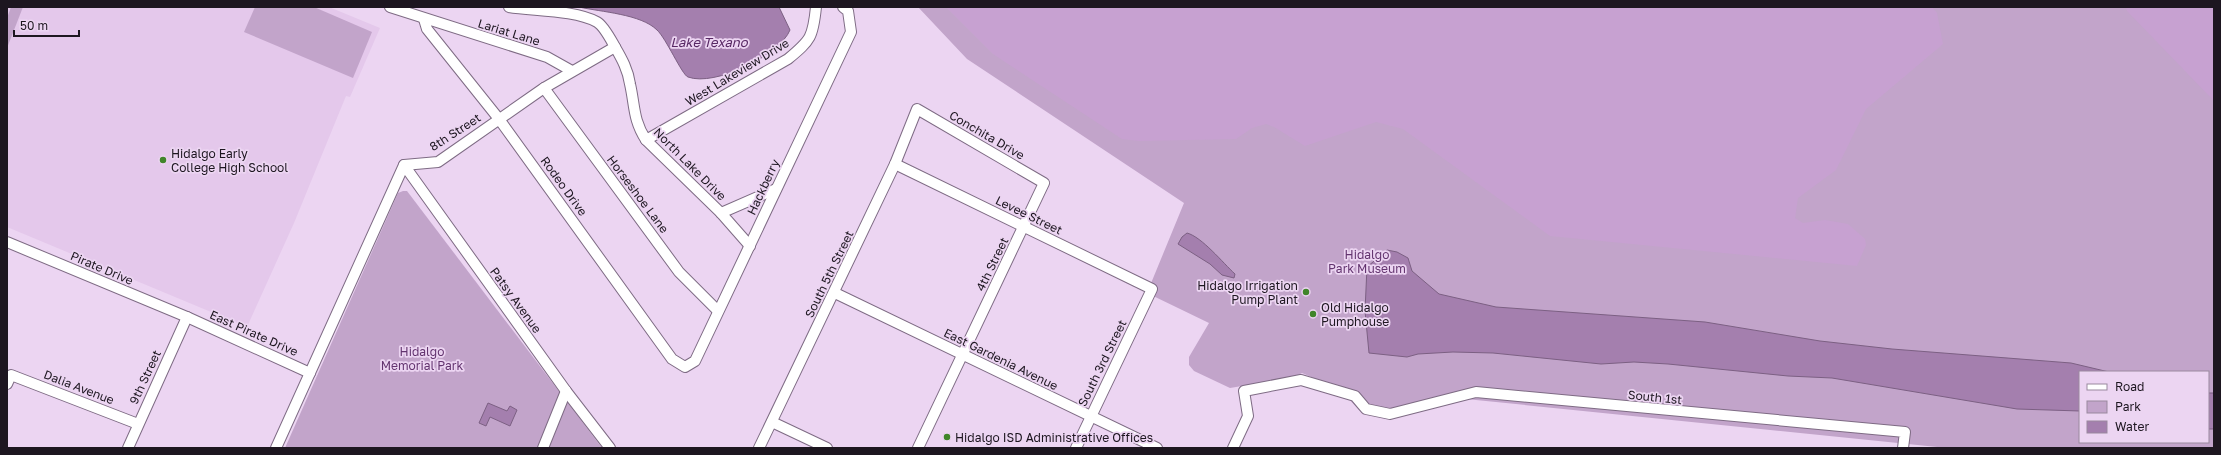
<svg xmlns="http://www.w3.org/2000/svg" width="2221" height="455" font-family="'Golos Text',sans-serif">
  <rect width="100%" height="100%" fill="#ecd5f2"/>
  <polygon fill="#e4c8eb" points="7,7 329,7 380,28 350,97 346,96 294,223 247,327 7,227"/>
  <g fill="#c2a4ca" fill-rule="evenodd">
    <polygon points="11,7 23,7 7,48 7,18"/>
    <polygon points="255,7 314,7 372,32 353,78 244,32"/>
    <path d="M918,7H2214V448H1947L1466,399L1392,417L1359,410L1347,397L1323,382L1302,373L1295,377L1230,388L1194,371L1189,365V357L1209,323L1147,293L1184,203L967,59ZM2080,372H2208V442H2080Z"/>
    <polygon points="403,191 407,191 602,448 285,448 398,193"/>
  </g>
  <g fill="#c7a1d1">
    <polygon points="946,7 1932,7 1937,13 1943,44 1866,109 1836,170 1798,198 1795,218 1803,223 1825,220 1848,224 1865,239 1866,245 1857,266 1550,236 1403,129 1376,122 1305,146 1274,127 1266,124 1252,128 1236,139 1139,141 1122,139 993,54"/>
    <polygon points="2126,7 2214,7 2214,101 2127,11"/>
  </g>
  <g fill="#a47fae" stroke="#7c6083">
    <path d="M579,7H779L790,30C780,55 715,87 688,77C682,75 666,38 657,30C641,14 601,12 579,7Z"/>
    <path d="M1187,233C1202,237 1223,263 1235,274L1234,278L1222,275L1210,264L1178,244L1182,237Z"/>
    <polygon points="1387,250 1397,252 1408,258 1412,271 1439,294 1496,307 1705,322 1820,341 1892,349 2071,363 2109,372 2080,372 2080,411 2017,409 1832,378 1788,376 1668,364 1634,362 1601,364 1493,353 1453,352 1418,354 1407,357 1369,353 1365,311 1367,267"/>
    <rect x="2208" y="393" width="6" height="36"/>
    <polygon points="488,403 507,411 510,406 517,410 510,426 490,417 486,426 479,423"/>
  </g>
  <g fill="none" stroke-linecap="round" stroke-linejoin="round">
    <g stroke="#7e6b84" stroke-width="12">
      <g id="minor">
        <polyline points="390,7 547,57 572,71"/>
        <polyline points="424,19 427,29 499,119 672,359 685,367 695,361 851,32 848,11 843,7"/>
        <path d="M615,47C622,59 628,70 630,84C635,106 633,120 646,140L721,213L750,246"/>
        <polyline points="544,88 679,272 718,311"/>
        <path d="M646,140L788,59C811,40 813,37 816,7"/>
        <polyline points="895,164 1152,289 1076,448"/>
        <polyline points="404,165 566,391 610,448"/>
        <polyline points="721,213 776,189"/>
        <polyline points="7,242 187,317 310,373"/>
        <polyline points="835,293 1157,448"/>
        <polyline points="7,384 11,375 138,424"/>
        <polyline points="772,422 827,448"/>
        <polyline points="128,448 187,317"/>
        <path d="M276,448L404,165L438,162L544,88L615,47C611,40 604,26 597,22C575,10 534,11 509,7"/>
        <polyline points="543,448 566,391"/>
        <polyline points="759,448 895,164 917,109 1044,183 918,448"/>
        <polyline points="1233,448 1248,416 1244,391 1301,380 1355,396 1366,409 1390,414 1476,392 1905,432 1903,448"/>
      </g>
    </g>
    <use href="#minor" stroke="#fff" stroke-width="10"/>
  </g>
  <g fill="#40852a" stroke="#ecd5f2" stroke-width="1.5">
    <circle cx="163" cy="160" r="4"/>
    <circle cx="1306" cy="292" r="4"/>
    <circle cx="1313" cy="314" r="4"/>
    <circle cx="947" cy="437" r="4"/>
  </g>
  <g text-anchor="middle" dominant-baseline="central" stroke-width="3.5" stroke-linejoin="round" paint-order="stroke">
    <g font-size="12" fill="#1d1620" stroke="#ecd5f2">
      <text transform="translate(509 32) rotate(17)">Lariat Lane</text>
      <text transform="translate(737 72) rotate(-31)">West Lakeview Drive</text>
      <text transform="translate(455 132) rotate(-33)">8th Street</text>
      <text transform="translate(987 135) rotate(30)">Conchita Drive</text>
      <text transform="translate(690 164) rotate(45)">North Lake Drive</text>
      <text transform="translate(564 186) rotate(54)">Rodeo Drive</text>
      <text transform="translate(763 187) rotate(-65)">Hackberry</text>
      <text transform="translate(638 194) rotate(53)">Horseshoe Lane</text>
      <text transform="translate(1029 215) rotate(26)">Levee Street</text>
      <text transform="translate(992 264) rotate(-64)">4th Street</text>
      <text transform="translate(102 268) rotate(23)">Pirate Drive</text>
      <text transform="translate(829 274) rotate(-64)">South 5th Street</text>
      <text transform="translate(516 300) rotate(54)">Patsy Avenue</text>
      <text transform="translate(254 333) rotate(24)">East Pirate Drive</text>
      <text transform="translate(1001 359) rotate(26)">East Gardenia Avenue</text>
      <text transform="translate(1102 363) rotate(-64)">South 3rd Street</text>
      <text transform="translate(145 377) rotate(-65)">9th Street</text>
      <text transform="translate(79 387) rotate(21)">Dalia Avenue</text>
      <text transform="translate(1655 397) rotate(6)">South 1st</text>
    </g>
    <g font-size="12" fill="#1d1620" stroke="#ecd5f2" text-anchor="start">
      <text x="171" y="153">Hidalgo Early<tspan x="171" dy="14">College High School</tspan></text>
      <text x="1298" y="285" text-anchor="end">Hidalgo Irrigation<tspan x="1298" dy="14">Pump Plant</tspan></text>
      <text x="1321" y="307">Old Hidalgo<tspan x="1321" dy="14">Pumphouse</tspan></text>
      <text x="955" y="437">Hidalgo ISD Administrative Offices</text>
    </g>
    <g font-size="12" fill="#63346f" stroke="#ecd5f2">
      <text x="1367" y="254">Hidalgo<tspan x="1367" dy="14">Park Museum</tspan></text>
      <text x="422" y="351">Hidalgo<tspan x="422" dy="14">Memorial Park</tspan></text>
    </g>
    <g font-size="13" font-style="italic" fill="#582864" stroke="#ecd5f2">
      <text x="709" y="42">Lake Texano</text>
    </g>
  </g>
  <rect width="2221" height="455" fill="none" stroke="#1d1620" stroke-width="16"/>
  <rect x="2079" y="371" width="130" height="72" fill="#ecd5f2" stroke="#99899e"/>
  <rect x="2087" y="384" width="20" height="6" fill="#ffffff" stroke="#99899e"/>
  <text x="2115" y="391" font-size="12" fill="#1d1620">Road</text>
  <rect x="2087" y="401" width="20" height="12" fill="#c2a4ca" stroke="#99899e"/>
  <text x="2115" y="411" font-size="12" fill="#1d1620">Park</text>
  <rect x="2087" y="421" width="20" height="12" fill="#a47fae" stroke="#99899e"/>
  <text x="2115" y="431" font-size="12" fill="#1d1620">Water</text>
  <path d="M14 30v6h65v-6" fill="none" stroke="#1d1620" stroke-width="2"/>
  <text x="20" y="30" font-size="12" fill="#1d1620" stroke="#ecd5f2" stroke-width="3" paint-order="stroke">50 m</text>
</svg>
